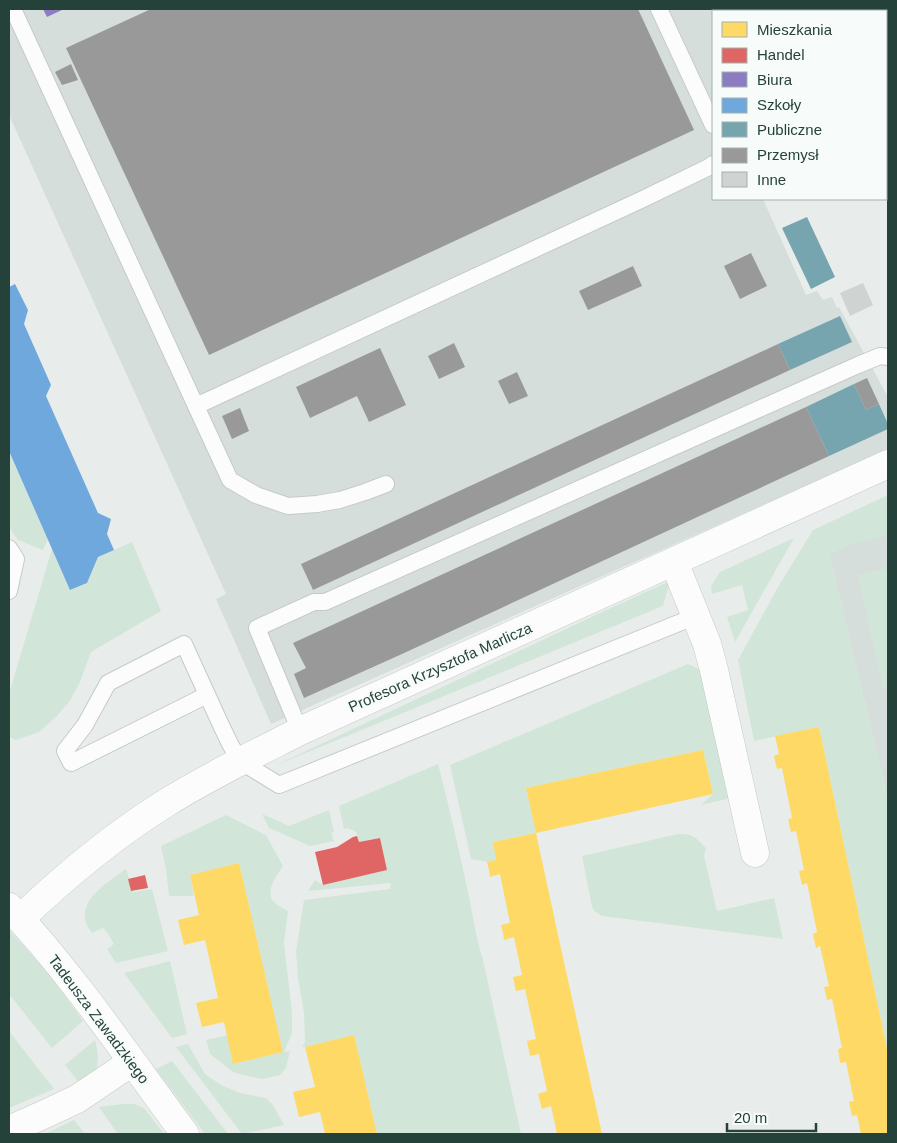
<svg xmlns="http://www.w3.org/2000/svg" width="897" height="1143" font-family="Helvetica,sans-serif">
  <rect width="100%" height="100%" fill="#e8edeb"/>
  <g fill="#d6dedb">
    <polygon points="9,9 794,9 788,11 713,11 713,199 763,199 806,295 817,291 823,300 832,297 837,308 839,307 888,397 888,449 271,724 216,599 226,594 9,115"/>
    <polygon points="888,527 888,800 829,554"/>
  </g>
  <g fill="#d1e6d8">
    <polygon points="9,451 48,539 43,550 18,540 9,527"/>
    <polygon points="888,495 888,535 852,544 829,554 888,800 888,1053 819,727 754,741 738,660 778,587 813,530"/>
    <polygon points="794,538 735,642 727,617 748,610 742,585 712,594 711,586 720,572"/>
    <polygon points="132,542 161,611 91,652 80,682 71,699 58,715 39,732 16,740 9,737 9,694 52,549 71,590 87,583 98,557"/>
    <polygon points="888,568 888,688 883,689 858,575"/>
    <polygon points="670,581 663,606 274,766 602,612"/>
    <polygon points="688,664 703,671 736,797 701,805 713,794 703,750 526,788 536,833 493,842 496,860 487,862 471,859 450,765"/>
    <path d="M438,764C449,807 459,849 468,892C473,915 476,938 483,960L521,1134H377L354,1036L305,1047H302L305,1042L304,1013L298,978L296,951L304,900L390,889L391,883L308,891L315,880L323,885L387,870L380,838L359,842L356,832L348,828L344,829L339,806Z"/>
    <polygon points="329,810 334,832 331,833 334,841 310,846 269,828 262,814 289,826"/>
    <path d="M226,815L266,835L283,866C277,875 264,892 274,902C278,906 284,908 288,911L284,943L292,1013V1033L284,1052L290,1051L286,1068L280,1075L262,1079L243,1075L233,1072L210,1054L206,1040L227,1035L234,1064L283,1052L239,864L190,875L194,896H169L166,869L161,846Z"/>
    <path d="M678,834C694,834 695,837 706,848L704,856L717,911L774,898L783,939L602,916L595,912L592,907L582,856Z"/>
    <path d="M126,869L133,892L152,889L168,951L116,963L107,949L114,944L107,932L103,928L92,933C90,930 87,927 86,923C78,899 110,881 126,869Z"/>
    <polygon points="9,930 49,974 83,1021 52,1048 9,994"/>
    <polygon points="170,961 187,1034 172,1038 124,973"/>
    <polygon points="9,1031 54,1089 9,1108"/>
    <polygon points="95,1040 98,1054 97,1071 81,1085 65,1065"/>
    <polygon points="188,1044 205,1074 221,1085 240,1093 266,1098 273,1105 284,1125 242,1134 176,1047"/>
    <polygon points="172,1061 228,1134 205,1134 156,1069"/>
    <polygon points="123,1104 134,1104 144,1108 164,1134 118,1134 99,1107"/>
    <polygon points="74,1120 85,1134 45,1134"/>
  </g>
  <g fill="#ffd966">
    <polygon points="819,727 888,1053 888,1134 861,1134 857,1115 852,1116 849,1102 854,1101 846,1062 840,1063 838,1049 842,1048 832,999 827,1000 824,987 829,986 820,946 816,948 813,934 817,932 807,883 802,885 799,871 804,870 796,831 791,832 788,819 792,818 782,768 777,769 774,756 779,754 775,736"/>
    <polygon points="703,750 713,794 536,833 526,788"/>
    <polygon points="536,833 558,935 602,1134 557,1134 551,1106 542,1109 538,1094 547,1091 539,1054 530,1056 527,1041 536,1039 525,989 516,991 513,977 522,975 514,937 504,940 503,933 501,925 510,923 500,874 490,877 489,870 487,862 496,860 493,842"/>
    <polygon points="239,863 283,1052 233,1064 224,1022 202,1027 196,1003 218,998 205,940 184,945 178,920 199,915 190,875"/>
    <polygon points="354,1035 377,1134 325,1134 320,1112 299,1117 293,1092 315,1087 305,1047"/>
  </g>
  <g fill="#e06666">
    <polygon points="357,836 359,842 380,838 387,870 323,885 315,852 337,847 353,837"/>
    <polygon points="145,875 148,888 131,891 128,879"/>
  </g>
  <polygon fill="#8e7cc3" points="43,9 64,9 47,17"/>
  <polygon fill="#6fa8dc" points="15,284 28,310 24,324 51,385 46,396 98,513 111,519 107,534 114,550 98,557 87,583 70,590 9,451 9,287"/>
  <g fill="#76a5af">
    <polygon points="807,217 835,277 811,289 782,228"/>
    <polygon points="840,316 852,342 790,370 778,344"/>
    <polygon points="854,384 866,410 879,404 888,424 888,429 829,456 806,407"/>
  </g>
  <g fill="#999">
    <polygon points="151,9 638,9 694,130 209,355 66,48"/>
    <polygon points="71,64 78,80 62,85 55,72"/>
    <polygon points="751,253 767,286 740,299 724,266"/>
    <polygon points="633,266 642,286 588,310 579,291"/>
    <polygon points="454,343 465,367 439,379 428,356"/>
    <polygon points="778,344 790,370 313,590 301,564"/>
    <polygon points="380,348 406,405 369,422 357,396 310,418 296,387"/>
    <polygon points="517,372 528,396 509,404 498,381"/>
    <polygon points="867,378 879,404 866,410 854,384"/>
    <polygon points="806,407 829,456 402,654 304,698 294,674 306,668 293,643"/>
    <polygon points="240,408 249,431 232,439 222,416"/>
  </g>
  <polygon fill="#cfd4d2" points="863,283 873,305 850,316 840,293"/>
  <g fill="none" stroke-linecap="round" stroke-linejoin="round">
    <g stroke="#c5cac8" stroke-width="18">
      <g id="lane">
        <polyline points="13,9 230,480 256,495 288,506 317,504 340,500 365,492 386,484"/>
        <polyline points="659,9 713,125"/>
        <polyline points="196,406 643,199 709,167 713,164"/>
        <polyline points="9,548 16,559 9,591"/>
        <polyline points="207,695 71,763 65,751 85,725 108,683 184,644 220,723 230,744 240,761 279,785 696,616"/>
        <polyline points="300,731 257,628 314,602 325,602 858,365 880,356 888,357"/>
      </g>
    </g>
    <g stroke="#c5cac8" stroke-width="29">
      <g id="street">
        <polyline points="674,562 707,644 714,670 755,853"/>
        <path d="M20,919C65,876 113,836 166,803C209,776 255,754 300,731L888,464"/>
        <polyline points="9,1130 45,1114 77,1099 132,1062"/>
      </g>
    </g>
    <g stroke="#c3cbc8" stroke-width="29">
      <path id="secondary" d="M9,907C74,976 128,1057 185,1134"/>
    </g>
    <use href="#lane" stroke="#fcfcfc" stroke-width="16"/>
    <use href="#street" stroke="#fcfcfc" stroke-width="28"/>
    <use href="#secondary" stroke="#fcfcfc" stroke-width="28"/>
  </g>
  <g text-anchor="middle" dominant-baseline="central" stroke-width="5" stroke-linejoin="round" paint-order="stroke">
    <g font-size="15" fill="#24423a" stroke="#f7fbf9">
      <text transform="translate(440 667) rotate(-24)">Profesora Krzysztofa Marlicza</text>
      <text transform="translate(99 1019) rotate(53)">Tadeusza Zawadzkiego</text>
    </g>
  </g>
  <rect width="897" height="1143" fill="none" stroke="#24423a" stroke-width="20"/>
  <rect x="712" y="10" width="175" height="190" fill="#f7fbf9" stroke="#a3b1ad"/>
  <rect x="722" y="22" width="25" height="15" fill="#ffd966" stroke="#a3b1ad"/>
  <text x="757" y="35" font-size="15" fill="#24423a">Mieszkania</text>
  <rect x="722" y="48" width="25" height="15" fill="#e06666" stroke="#a3b1ad"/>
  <text x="757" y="60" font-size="15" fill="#24423a">Handel</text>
  <rect x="722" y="72" width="25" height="15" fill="#8e7cc3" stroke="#a3b1ad"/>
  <text x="757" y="85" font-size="15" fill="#24423a">Biura</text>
  <rect x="722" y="98" width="25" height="15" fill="#6fa8dc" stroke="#a3b1ad"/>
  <text x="757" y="110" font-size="15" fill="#24423a">Szkoły</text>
  <rect x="722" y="122" width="25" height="15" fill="#76a5af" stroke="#a3b1ad"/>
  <text x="757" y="135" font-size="15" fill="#24423a">Publiczne</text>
  <rect x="722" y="148" width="25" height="15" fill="#999999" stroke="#a3b1ad"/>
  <text x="757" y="160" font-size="15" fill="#24423a">Przemysł</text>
  <rect x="722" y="172" width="25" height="15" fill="#cfd4d2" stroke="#a3b1ad"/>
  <text x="757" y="185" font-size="15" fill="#24423a">Inne</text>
  <path d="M727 1123v8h89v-8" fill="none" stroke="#24423a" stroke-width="2.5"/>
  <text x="734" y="1123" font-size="15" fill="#24423a" stroke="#f7fbf9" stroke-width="4" paint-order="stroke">20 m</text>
</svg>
